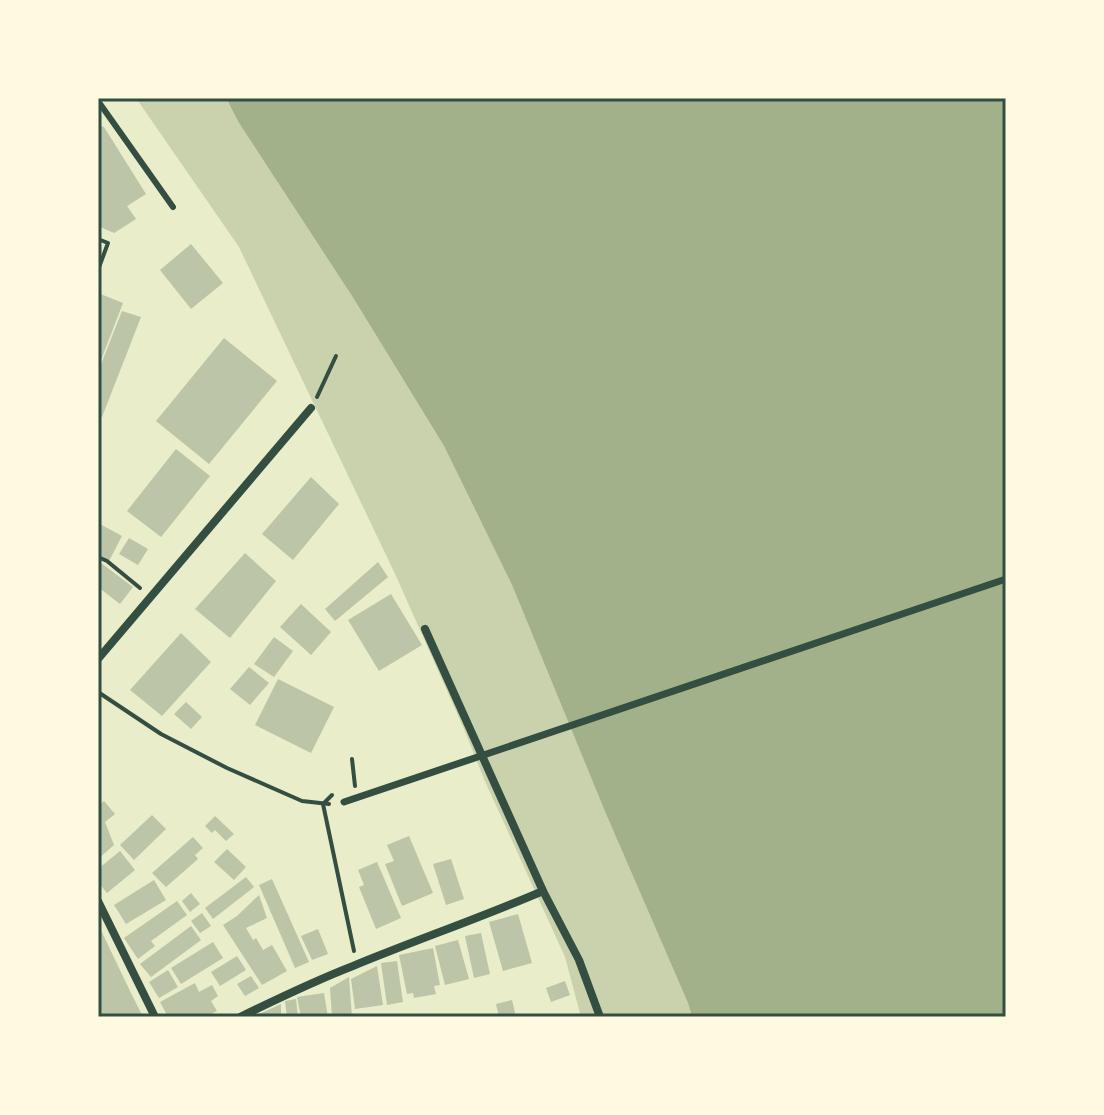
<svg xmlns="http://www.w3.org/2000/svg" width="1104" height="1115" font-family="Rubik,sans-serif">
  <rect width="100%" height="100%" fill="#e9edc9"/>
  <polygon fill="#cad2ad" points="136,98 226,98 239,123 352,296 444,446 512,585 606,814 688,1003 692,1017 581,1017 565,957 484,779 464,729 396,576 239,247"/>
  <polygon fill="#a3b18a" points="226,98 1006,98 1006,1017 692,1017 688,1003 606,814 512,585 444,446 352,296 239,123"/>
  <g fill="#bcc5a7">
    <polygon points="98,125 104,127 146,194 127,206 136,219 114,233 98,226"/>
    <polygon points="191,244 223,283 191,309 160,270"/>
    <polygon points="98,293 123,303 98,368"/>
    <polygon points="122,311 141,317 102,417 98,416 98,372"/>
    <polygon points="224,338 277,381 209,464 156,421"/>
    <polygon points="176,449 210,476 161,537 127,511"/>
    <polygon points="311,477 339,504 293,560 262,534"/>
    <polygon points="98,523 122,536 108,563 98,558"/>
    <polygon points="129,538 148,549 138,565 119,554"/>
    <polygon points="245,553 276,581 230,638 195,609"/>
    <polygon points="378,562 388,577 335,621 325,609"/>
    <polygon points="101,563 133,587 120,604 98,587 98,566"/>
    <polygon points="391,594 422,645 379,671 348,620"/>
    <polygon points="301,604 331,632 311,655 280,627"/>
    <polygon points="181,633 211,662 162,716 130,690"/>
    <polygon points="274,637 293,651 274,677 254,664"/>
    <polygon points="249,667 269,683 250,705 230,689"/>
    <polygon points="278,679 334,707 311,753 255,725"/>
    <polygon points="186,702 202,717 191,729 174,714"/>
    <polygon points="104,801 115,814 105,822 114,845 98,859 98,806"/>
    <polygon points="152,815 166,829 134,860 120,845"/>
    <polygon points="215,816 234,834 226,841 215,830 212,833 205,826"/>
    <polygon points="409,836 433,893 402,906 385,864 394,861 387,845"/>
    <polygon points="193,837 203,848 195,855 198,859 166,887 152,873"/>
    <polygon points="227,849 246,867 234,880 214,862"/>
    <polygon points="120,851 135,870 107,893 98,882 98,869"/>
    <polygon points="451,859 464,899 446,905 433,864"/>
    <polygon points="377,862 401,918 376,929 359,887 364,885 358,870"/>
    <polygon points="246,877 254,887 213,919 205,908"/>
    <polygon points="272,879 309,962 295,968 259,885"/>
    <polygon points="154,880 166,900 126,924 114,905"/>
    <polygon points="191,893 200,904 190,912 182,901"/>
    <polygon points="259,895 267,918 246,928 253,940 256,938 263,950 272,945 287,971 262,985 223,925 237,916"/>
    <polygon points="177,901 187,915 151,941 155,946 138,959 124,938"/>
    <polygon points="202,913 211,926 200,933 191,921"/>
    <polygon points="518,914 532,963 503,971 489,922"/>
    <polygon points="98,924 130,991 143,1017 98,1017 98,1007 100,1006 98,1001"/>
    <polygon points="191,926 201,940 151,977 140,964"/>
    <polygon points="318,929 328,954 312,960 301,936"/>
    <polygon points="481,933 490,974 474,978 465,936"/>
    <polygon points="458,940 469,979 445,985 435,946"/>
    <polygon points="213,942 223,958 181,984 171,968"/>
    <polygon points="433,948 440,985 434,986 436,994 414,998 413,993 407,994 399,955"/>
    <polygon points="237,956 246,970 220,986 211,972"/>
    <polygon points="397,961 403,1002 387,1005 381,963"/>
    <polygon points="377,966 383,1005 355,1009 351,979"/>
    <polygon points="168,970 178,987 159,998 149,982"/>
    <polygon points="251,976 259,988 245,996 237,984"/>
    <polygon points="349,977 352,1017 332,1017 330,988"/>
    <polygon points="565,981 570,995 551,1002 546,988"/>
    <polygon points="195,983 199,992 212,985 218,996 211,1001 217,1011 205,1017 168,1017 160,1002"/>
    <polygon points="324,993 328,1017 301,1017 297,997"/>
    <polygon points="296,999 298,1017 287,1017 285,1001"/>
    <polygon points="512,1000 516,1017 499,1017 496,1004"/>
    <polygon points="281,1004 281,1017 253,1017"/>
  </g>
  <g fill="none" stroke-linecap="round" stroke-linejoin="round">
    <g stroke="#344e41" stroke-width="4">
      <polyline points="98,239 108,243 98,270"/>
      <polyline points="317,397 336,356"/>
      <polyline points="98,557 107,561 140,588"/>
      <polyline points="98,692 161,734 227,768 302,801 329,804"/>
      <polyline points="352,759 355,786"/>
      <polyline points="332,795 323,804 354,951"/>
    </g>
    <polyline stroke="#344e41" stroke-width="6" points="98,101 173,207"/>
    <polyline stroke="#344e41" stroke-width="7" points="344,802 1006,579"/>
    <g stroke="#344e41" stroke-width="8">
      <polyline points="425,629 543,891 579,960 600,1017"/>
      <polyline points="98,659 311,408"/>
      <polyline points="98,901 155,1017"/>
      <path d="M240,1017C277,999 314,981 353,966C416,940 480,918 543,891"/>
    </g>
  </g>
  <rect width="1104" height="1115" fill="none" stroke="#fefae0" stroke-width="200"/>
  <rect x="100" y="100" width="904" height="915" fill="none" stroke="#344e41" stroke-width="3"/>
</svg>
